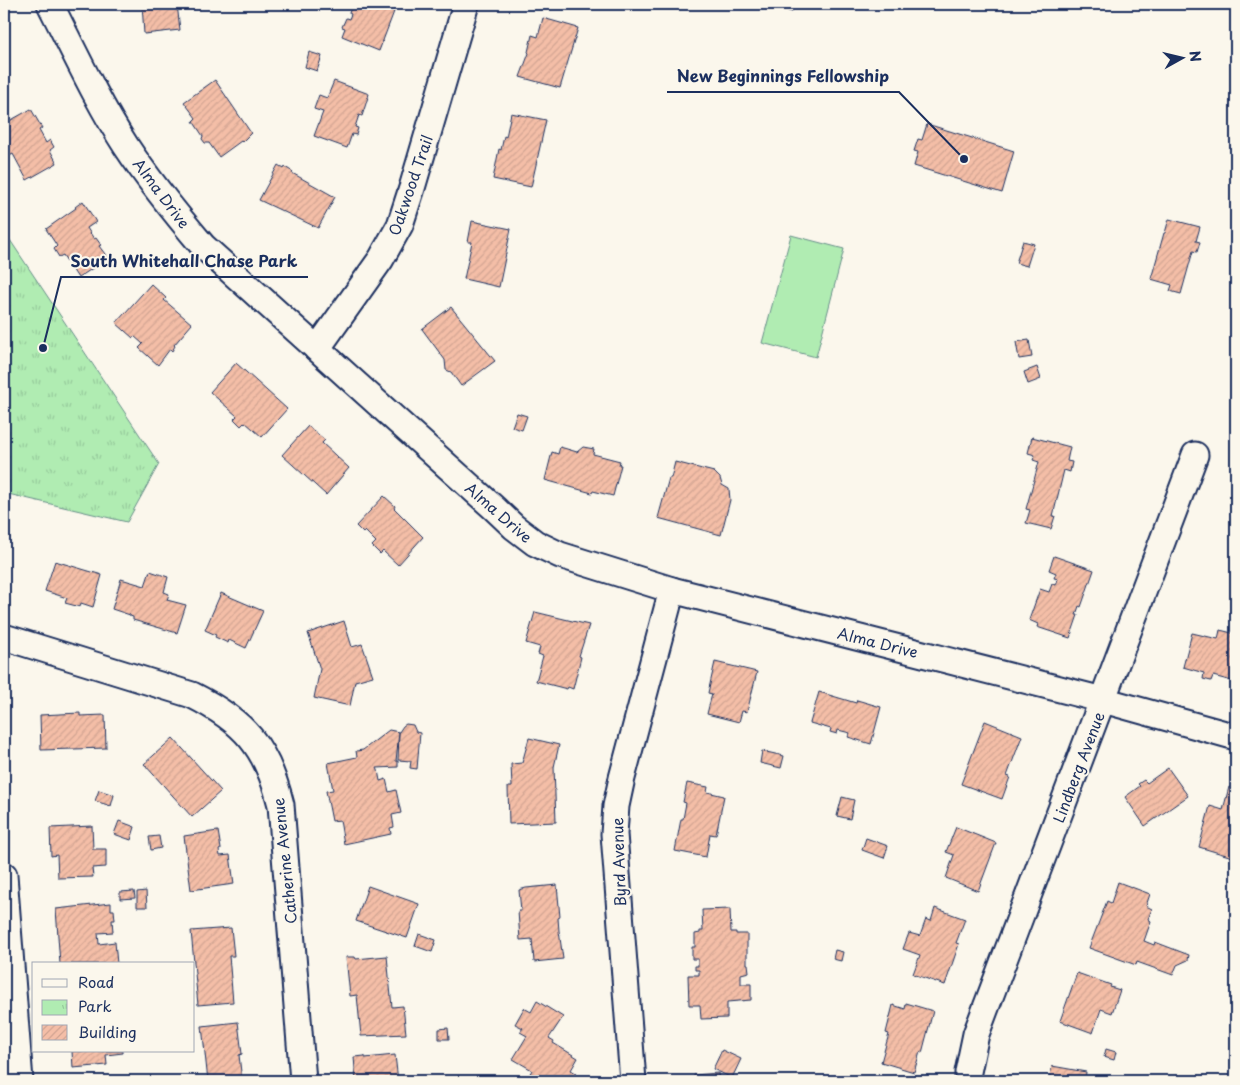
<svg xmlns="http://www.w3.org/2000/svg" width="1240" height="1085" font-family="'Playpen Sans',sans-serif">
  <defs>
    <pattern id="park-tufts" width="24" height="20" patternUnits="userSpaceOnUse" patternTransform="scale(1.25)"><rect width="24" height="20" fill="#b0ecb2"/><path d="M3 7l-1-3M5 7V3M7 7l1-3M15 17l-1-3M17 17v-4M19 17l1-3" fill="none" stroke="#97cb9c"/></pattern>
    <pattern id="building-hatch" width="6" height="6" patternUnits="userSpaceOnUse" patternTransform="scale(1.25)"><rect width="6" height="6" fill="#f4bea7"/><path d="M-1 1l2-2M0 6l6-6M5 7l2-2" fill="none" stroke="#d1a492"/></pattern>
  </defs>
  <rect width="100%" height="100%" fill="#fbf7ec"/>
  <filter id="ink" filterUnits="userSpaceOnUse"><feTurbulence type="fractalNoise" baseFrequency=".02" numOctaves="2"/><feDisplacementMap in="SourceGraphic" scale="10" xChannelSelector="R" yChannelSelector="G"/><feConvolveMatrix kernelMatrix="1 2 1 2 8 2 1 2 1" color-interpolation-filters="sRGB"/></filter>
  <g filter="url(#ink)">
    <polygon fill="#b0ecb2" stroke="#668e88" points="791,235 844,249 816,357 762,343"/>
    <polygon fill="url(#park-tufts)" stroke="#668e88" points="4,231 159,464 127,522 4,493"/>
    <g fill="url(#building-hatch)" stroke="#1b2f5e">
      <polygon points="142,4 177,4 180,30 144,34"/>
      <polygon points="355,4 394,4 393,8 395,9 379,51 342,36 345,28 342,27 346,18 349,19 351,14 349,13 352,5 354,6"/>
      <polygon points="765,4 794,4 792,12"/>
      <polygon points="543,18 578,28 560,88 520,77 529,53 528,52 532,35 538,37"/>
      <polygon points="309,52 322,56 317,71 305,67"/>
      <polygon points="215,80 251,133 242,142 241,141 219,157 209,143 205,143 202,139 203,136 193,121 196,118 184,102"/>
      <polygon points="334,81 369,94 362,116 359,115 355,127 358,128 356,135 352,134 347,148 314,136 323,112 314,109 319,95 327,98"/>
      <polygon points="31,109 42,128 39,130 46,143 50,140 54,147 50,150 57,163 27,180 13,154 4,159 4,147 6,145 4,140 4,124"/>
      <polygon points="511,113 546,120 531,187 493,179 499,149 501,150 504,136 506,137"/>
      <polygon points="927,124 1014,151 1002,193 914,166 918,152 914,151 918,139 922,140"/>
      <polygon points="278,165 284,169 285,167 293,172 292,173 335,197 318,228 259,200"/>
      <polygon points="83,201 96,222 87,228 94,239 96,238 101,245 99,246 108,258 78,278 63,255 59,257 54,249 57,246 46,229 76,208 75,207"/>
      <polygon points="1169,219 1200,227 1196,241 1200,242 1197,252 1193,251 1181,294 1170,291 1172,285 1151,279 1164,233 1165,233"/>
      <polygon points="472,221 511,229 499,287 464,279 472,242 468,242"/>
      <polygon points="1023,241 1034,244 1027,266 1016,263"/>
      <polygon points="151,284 166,298 164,300 192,324 174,345 175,346 172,351 170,349 158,365 139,348 143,344 134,336 133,338 116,323"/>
      <polygon points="451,307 495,361 461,386 451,372 446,370 445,360 422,329"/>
      <polygon points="1029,340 1032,357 1019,359 1016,342"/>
      <polygon points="236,363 287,409 262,437 245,422 241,426 234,419 237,416 210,392"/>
      <polygon points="1037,367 1041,379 1028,384 1024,372"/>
      <polygon points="517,413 527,416 522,430 512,427"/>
      <polygon points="308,426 325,440 322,443 349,468 326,495 282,455"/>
      <polygon points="1032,437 1070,447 1067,461 1072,462 1070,472 1064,470 1053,516 1055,516 1051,529 1026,523 1030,510 1026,509 1039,462 1033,460 1035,455 1028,453"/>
      <polygon points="560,447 577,452 583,447 594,449 593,454 620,461 619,465 621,465 613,496 593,491 592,493 545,480 552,452 558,454"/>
      <polygon points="675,462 714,472 720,478 722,485 729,489 730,500 721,535 658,518 669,478 671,478"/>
      <polygon points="384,496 395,506 394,508 423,537 398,565 383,551 380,554 372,546 376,542 365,531 363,533 356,526"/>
      <polygon points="1054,556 1094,570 1081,607 1079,606 1076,615 1078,615 1070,638 1037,627 1038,624 1029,620 1040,589 1049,592 1052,584 1056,585 1058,579 1054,578 1056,573 1049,570"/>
      <polygon points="55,561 102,575 93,607 81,603 80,607 65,603 67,598 45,591"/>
      <polygon points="150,571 168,577 164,592 169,594 167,600 186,605 177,633 133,620 133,617 130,616 130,615 112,609 121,579 145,586"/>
      <polygon points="221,593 263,611 246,648 229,640 228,643 215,637 216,635 205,630"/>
      <polygon points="535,612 589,625 579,656 581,657 573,689 568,687 567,689 536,681 543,656 538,654 540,647 526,643"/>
      <polygon points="344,621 352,647 362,644 373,676 355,681 350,706 314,698 320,669 308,633"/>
      <polygon points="1220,630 1236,634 1236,666 1232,681 1213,676 1211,681 1203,679 1204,673 1183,667 1192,633 1218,639"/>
      <polygon points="715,662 757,672 747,712 742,711 739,722 707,714 712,694 708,693"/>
      <polygon points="819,692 856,703 857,700 881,707 871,744 848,737 850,733 838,730 837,734 830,732 831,729 810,723"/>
      <polygon points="80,713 80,716 105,715 106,748 41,750 40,715"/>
      <polygon points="985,721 1022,736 1007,776 1010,777 1002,799 961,784"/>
      <polygon points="406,724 413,725 416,732 420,733 417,769 410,768 411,761 398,760 399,732 403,726"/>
      <polygon points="389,730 399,732 396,761 398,761 398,767 377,768 378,770 380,781 386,779 389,792 396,790 401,813 392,815 394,827 390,828 391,834 344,844 340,820 332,821 326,791 333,790 328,763 357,757 356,751 363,750"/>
      <polygon points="173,738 221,791 192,817 144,764"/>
      <polygon points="529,738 559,745 554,767 556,822 509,824 508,787 512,787 511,764 522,763"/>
      <polygon points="762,751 784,756 781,768 760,763"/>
      <polygon points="1168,768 1188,796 1145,826 1125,797 1140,786 1138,784 1144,780 1147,783"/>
      <polygon points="687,783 708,787 707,792 724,796 716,835 710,834 706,857 675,851 681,819 683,819 686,803 683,802"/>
      <polygon points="1229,787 1236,790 1236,858 1199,847 1210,806 1223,810"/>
      <polygon points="99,790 114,795 111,806 95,801"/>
      <polygon points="842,797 854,800 850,819 837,816"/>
      <polygon points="119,821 135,827 131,840 114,834"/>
      <polygon points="92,826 93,849 106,849 106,867 92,868 93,877 58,878 57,855 51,856 50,828"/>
      <polygon points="956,827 996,843 978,891 946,878 954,855 946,852"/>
      <polygon points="218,831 221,849 219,850 220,856 230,855 234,884 191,890 184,836"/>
      <polygon points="159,836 161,848 151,850 149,837"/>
      <polygon points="866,838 888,846 884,858 862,850"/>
      <polygon points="1118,882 1150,894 1146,906 1152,909 1148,919 1151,921 1144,941 1154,945 1155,942 1189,955 1188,960 1177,965 1173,975 1137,962 1136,965 1089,948 1107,901 1111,903"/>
      <polygon points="557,885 560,917 558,918 559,931 563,959 534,962 532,939 520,940 518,911 521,911 519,890 526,888"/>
      <polygon points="368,886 419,904 407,938 356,921"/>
      <polygon points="134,891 135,898 120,899 120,892"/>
      <polygon points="146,891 147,907 137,907 137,892"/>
      <polygon points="111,903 111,910 114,910 115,920 112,920 113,932 98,933 99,944 115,942 117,964 60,964 56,909"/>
      <polygon points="935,908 965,919 956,943 959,944 945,985 913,974 920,955 903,949 909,933 920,936 926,919 931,921"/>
      <polygon points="730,909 731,932 736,932 736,934 747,934 747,964 748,964 749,972 741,974 741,984 751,984 751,1000 727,1002 727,1018 701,1019 700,1005 689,1005 688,975 699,975 699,970 695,970 695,966 698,966 698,959 692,959 692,947 695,947 695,934 700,933 700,931 703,931 702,910"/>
      <polygon points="231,928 234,956 229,956 233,1002 198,1005 191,931"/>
      <polygon points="419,934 436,940 432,952 415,946"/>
      <polygon points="835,950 843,952 841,961 833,959"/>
      <polygon points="387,956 392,1007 403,1006 406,1034 361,1036 357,995 350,996 346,957 355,957 356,959"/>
      <polygon points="1077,973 1111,985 1110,987 1120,990 1112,1013 1101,1009 1093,1033 1060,1021"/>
      <polygon points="537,1001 563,1017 549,1038 554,1041 553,1043 578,1058 571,1070 576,1073 571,1081 534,1081 528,1077 532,1070 513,1059 527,1036 520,1032 523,1028 515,1024 524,1008 531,1012"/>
      <polygon points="906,1003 933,1011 922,1053 920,1052 914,1072 881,1062 889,1034 886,1033 893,1005 905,1009"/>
      <polygon points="238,1022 242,1054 239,1055 242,1081 208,1081 202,1026"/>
      <polygon points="448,1028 449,1039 439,1039 439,1029"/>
      <polygon points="1106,1049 1116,1052 1114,1060 1104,1057"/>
      <polygon points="722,1050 741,1059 732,1078 713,1069"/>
      <polygon points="72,1051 123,1051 123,1053 106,1055 107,1065 73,1068"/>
      <polygon points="395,1055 398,1081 356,1081 354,1057 365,1056 365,1058"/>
      <polygon points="1052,1066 1086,1072 1085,1081 1049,1081"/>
      <polygon points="718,1073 719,1081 694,1081 694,1075"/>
    </g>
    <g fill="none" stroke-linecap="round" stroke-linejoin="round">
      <g stroke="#1b2f5e" stroke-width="29">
        <g id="street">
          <path d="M50,4C74,51 97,101 126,146C149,181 175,213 203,246L494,508L514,527L535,543L560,555L672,590L1103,700L1236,737"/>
          <polyline points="317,349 381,259 400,225 412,188 466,4"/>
          <path d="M4,637L192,695C244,721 267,747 281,805L303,1081"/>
          <polyline points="4,875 20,1081"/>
          <polyline points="633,1081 614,834 616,806 622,778 672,590"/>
          <polyline points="968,1081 968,1072 976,1034 1195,455"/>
        </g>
      </g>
      <use href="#street" stroke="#fbf7ec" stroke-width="25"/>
    </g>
  </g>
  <g text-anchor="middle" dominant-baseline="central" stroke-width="4" stroke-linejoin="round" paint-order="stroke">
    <g font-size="15" fill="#1b2f5e" stroke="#fbf7ec">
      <text transform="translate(410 185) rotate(-71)">Oakwood Trail</text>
      <text transform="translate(162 193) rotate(53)">Alma Drive</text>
      <text transform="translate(499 512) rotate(41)">Alma Drive</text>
      <text transform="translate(878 642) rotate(14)">Alma Drive</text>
      <text transform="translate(1078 767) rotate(-69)">Lindberg Avenue</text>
      <text transform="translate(284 861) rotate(-96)">Catherine Avenue</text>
      <text transform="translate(618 862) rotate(-92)">Byrd Avenue</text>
    </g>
  </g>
  <path fill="none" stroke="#1b2f5e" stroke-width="2" d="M964 159L899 92H667M43 348L61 277H308"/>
  <g fill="#1b2f5e" stroke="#fbf7ec" stroke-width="2">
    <circle cx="964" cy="159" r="5"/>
    <circle cx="43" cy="348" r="5"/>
  </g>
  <g font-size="16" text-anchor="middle" font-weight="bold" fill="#1b2f5e" stroke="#fbf7ec" stroke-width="4" stroke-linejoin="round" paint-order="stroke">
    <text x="783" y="82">New Beginnings Fellowship</text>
    <text x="184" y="267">South Whitehall Chase Park</text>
  </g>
  <rect width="1240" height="1085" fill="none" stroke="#fbf7ec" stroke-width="20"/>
  <rect x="10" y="10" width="1220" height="1065" fill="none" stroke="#1b2f5e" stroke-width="2" filter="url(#ink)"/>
  <rect x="32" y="962" width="162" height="90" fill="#fbf7ec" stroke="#a1a7b3"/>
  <rect x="42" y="979" width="25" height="8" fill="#fbf7ec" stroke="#a1a7b3"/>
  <text x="78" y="988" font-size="15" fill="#1b2f5e">Road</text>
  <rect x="42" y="1000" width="25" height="15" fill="url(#park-tufts)" stroke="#a1a7b3"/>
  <text x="78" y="1012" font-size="15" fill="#1b2f5e">Park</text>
  <rect x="42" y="1025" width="25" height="15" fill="url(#building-hatch)" stroke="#a1a7b3"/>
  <text x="78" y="1038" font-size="15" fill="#1b2f5e">Building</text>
  <g transform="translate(1182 58) rotate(82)" stroke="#fbf7ec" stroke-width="4" paint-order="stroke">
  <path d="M0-4L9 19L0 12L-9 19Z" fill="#1b2f5e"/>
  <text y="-8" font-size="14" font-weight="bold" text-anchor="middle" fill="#1b2f5e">N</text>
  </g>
</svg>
